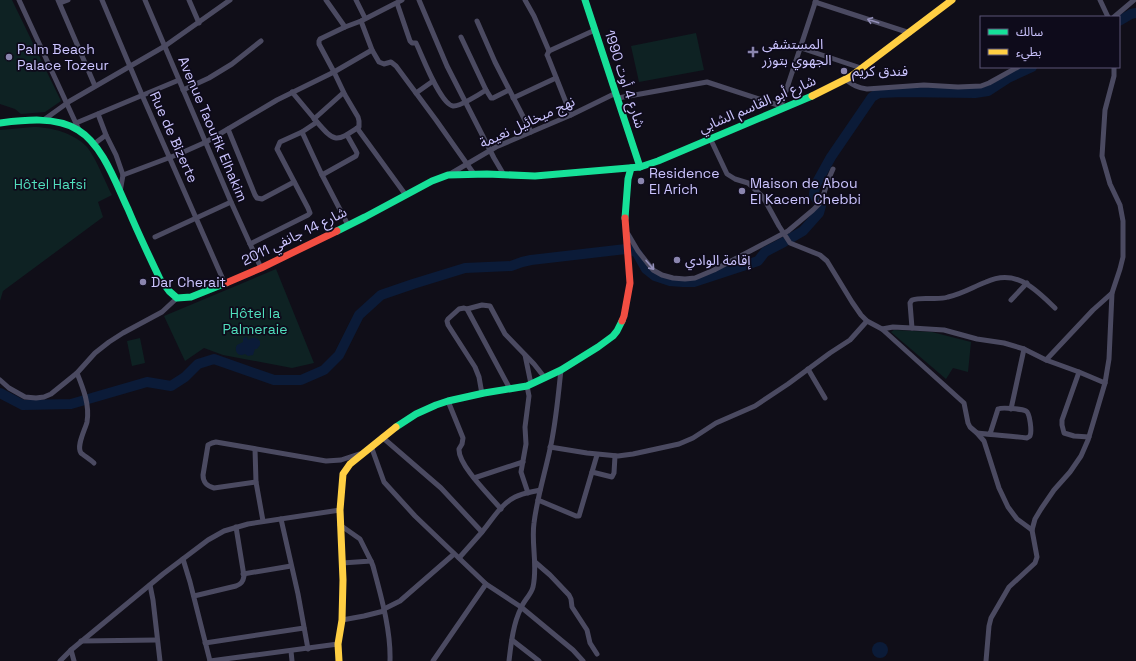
<svg xmlns="http://www.w3.org/2000/svg" width="1136" height="661" font-family="'Space Grotesk','Noto Sans Arabic',sans-serif">
  <rect width="100%" height="100%" fill="#100e18"/>
  <g fill="#0e2223">
    <polygon points="0,0 12,0 61,101 45,112 21,114 15,109 0,104"/>
    <polygon points="696,33 704,70 639,82 631,46"/>
    <path d="M33,127C51,127 74,133 87,147C96,158 105,182 112,195L98,202L103,217L3,291L0,301V130Z"/>
    <polygon points="276,269 314,363 292,368 223,355 204,348 185,361 164,316"/>
    <polygon points="894,330 932,332 971,342 968,372 953,368 946,379 891,332"/>
    <polygon points="140,338 145,363 132,366 127,341"/>
  </g>
  <g fill="#0b1b38">
    <path d="M247,337L248,340L252,338H256L260,341V345L257,349H255L253,355L248,356L245,354C239,357 235,353 236,347L237,345L243,342V338Z"/>
    <circle cx="880" cy="650" r="8"/>
  </g>
  <g fill="none" stroke-linecap="round" stroke-linejoin="round">
    <g stroke="#0b1b38" stroke-width="10">
      <polyline points="1119,21 1131,14 1136,13"/>
      <polyline points="0,393 23,405 71,404 147,382 171,386 185,377 198,364 214,359 274,380 301,380 324,370 339,355 359,315 381,295 413,284 465,268 511,266 522,262 531,260 626,249 632,250 637,253 646,269 655,276 670,281 683,282 694,282 758,261 765,252 784,242 803,231 819,213 821,206 814,195 815,186 831,157 872,97 879,93 903,92 975,93 988,91 1008,78 1032,67"/>
    </g>
    <g stroke="#4b4a61" stroke-width="5">
      <polyline points="19,0 79,130"/>
      <polyline points="58,0 95,86"/>
      <polyline points="102,0 142,95 225,284"/>
      <polyline points="145,0 231,202 261,268"/>
      <polyline points="189,0 199,23"/>
      <polyline points="326,0 345,27 361,21 402,0"/>
      <polyline points="356,0 365,18"/>
      <polyline points="419,0 447,66 494,158 504,175"/>
      <polyline points="525,0 534,16 549,51 547,55 548,57 571,115"/>
      <polyline points="1100,0 1108,17"/>
      <polyline points="815,2 910,33"/>
      <polyline points="60,3 68,0"/>
      <path d="M397,3L410,41L412,43H416C422,55 440,104 453,106C459,107 480,94 486,90L461,37"/>
      <polyline points="1114,17 1134,0"/>
      <polyline points="477,21 495,62 531,132"/>
      <polyline points="801,48 861,68"/>
      <polyline points="372,50 379,62 384,64 391,62 396,66 436,120 474,174"/>
      <polyline points="549,51 595,30"/>
      <path d="M846,80C853,85 858,88 867,89L924,85L958,87L981,86L989,83L1018,67"/>
      <polyline points="183,90 209,78 232,64 261,41"/>
      <polyline points="486,90 491,98 493,98 509,90"/>
      <polyline points="292,92 317,122 302,132"/>
      <polyline points="416,93 433,81"/>
      <polyline points="513,98 556,78"/>
      <polyline points="618,98 707,82 784,107"/>
      <polyline points="781,106 816,0"/>
      <polyline points="45,119 70,101 165,46 230,0"/>
      <polyline points="314,119 343,93"/>
      <path d="M317,122C335,143 336,142 359,127V121L358,117L345,95L334,72L319,44V41L320,39L345,27"/>
      <polyline points="76,123 179,80"/>
      <polyline points="357,128 405,194"/>
      <polyline points="228,129 255,195 257,198 262,199 294,182"/>
      <polyline points="106,135 116,155 123,175 120,192"/>
      <polyline points="710,138 727,174 735,179 748,183 763,197 779,226 790,243 820,255 827,261 852,302 861,315 867,321 882,329 964,403 968,423 970,427 977,433 984,441 999,488 1008,507 1017,519 1032,530"/>
      <polyline points="94,144 106,135 98,114"/>
      <polyline points="450,174 496,147 571,115 616,93"/>
      <polyline points="123,175 179,154 206,142 277,100 334,72 372,50 361,21"/>
      <polyline points="322,175 356,156 357,153 356,151 347,135"/>
      <polyline points="628,234 638,251 653,270 662,275 673,278 685,279 695,278 714,270 788,231 813,210 819,204 823,196 829,178 833,169"/>
      <polyline points="155,237 231,202"/>
      <polyline points="250,244 308,215 310,213 308,208 277,149 280,142 302,132 321,173 348,225"/>
      <polyline points="1011,300 1027,283"/>
      <polyline points="467,309 510,389"/>
      <path d="M912,328L910,303L912,300C924,296 936,301 948,297C962,294 973,287 986,282C1016,268 1035,289 1055,308"/>
      <polyline points="882,329 893,327 912,328 944,330 977,339 1004,343 1024,349 1046,360 1079,372 1105,383"/>
      <polyline points="525,355 531,384"/>
      <polyline points="1046,360 1093,310 1112,293"/>
      <polyline points="808,369 825,398"/>
      <polyline points="1079,372 1062,420 1062,425 1064,433 1074,436 1089,437"/>
      <path d="M77,373C83,388 90,405 87,422C85,430 76,446 81,453C83,455 91,460 94,463"/>
      <polyline points="0,380 9,388 25,397 36,398 44,397 51,394 77,373 95,353 109,342 123,333 162,312 177,298"/>
      <polyline points="527,386 529,396 525,427 526,444 521,472 528,493"/>
      <polyline points="482,394 479,377 475,367 448,325 447,321 448,319 459,309 464,308 467,309 482,305 490,306 505,334 534,364 545,378"/>
      <path d="M448,401L463,438L462,444L459,449C458,465 490,496 501,509"/>
      <polyline points="1011,409 1024,349"/>
      <path d="M977,433C994,435 1010,436 1027,438C1028,437 1029,437 1030,436C1032,432 1030,413 1026,411C1022,409 1002,407 998,409L990,434"/>
      <polyline points="382,437 441,488 482,532 459,558"/>
      <polyline points="371,446 384,482 415,516 486,584 521,607 573,650 583,661"/>
      <polyline points="550,447 587,453 618,456 633,454 679,444 693,438 716,423 755,406 788,384 830,353 850,340 867,321"/>
      <polyline points="255,449 256,482 263,521"/>
      <polyline points="592,472 612,477 614,473 615,456"/>
      <polyline points="474,478 523,462"/>
      <path d="M256,482L214,488C207,486 203,483 203,475L208,445L212,443L216,442L326,461L341,460L359,454"/>
      <polyline points="538,500 576,516 579,516 597,455"/>
      <polyline points="281,519 298,594 308,649"/>
      <polyline points="340,525 360,539 371,561 342,563"/>
      <path d="M482,532C492,520 501,504 515,497C523,493 532,492 540,490"/>
      <polyline points="183,559 190,582 210,661"/>
      <path d="M371,561L373,566C381,596 391,630 390,661"/>
      <polyline points="535,562 550,575 569,595 571,599 572,607 587,630 590,643 597,654"/>
      <polyline points="243,574 291,566"/>
      <polyline points="150,585 153,600 160,661"/>
      <path d="M194,596L236,586C241,584 243,582 244,576L236,527"/>
      <polyline points="384,609 400,601 454,554"/>
      <polyline points="342,620 364,616 384,611"/>
      <polyline points="512,640 539,661"/>
      <polyline points="81,641 157,640"/>
      <polyline points="205,643 304,628"/>
      <polyline points="71,650 74,661"/>
      <polyline points="291,651 292,661"/>
      <polyline points="60,661 71,650 163,574 208,540 224,531 248,524 340,510"/>
      <polyline points="210,661 338,644"/>
      <polyline points="433,661 486,584"/>
      <path d="M509,661C511,644 513,624 521,608C524,600 531,595 533,587C538,565 531,544 534,523C537,498 545,473 550,449C556,423 558,396 561,370"/>
      <polyline points="986,661 989,626 991,618 1009,587 1035,563 1037,557 1032,530 1035,519 1041,509 1054,490 1070,472 1081,456 1088,440 1105,383 1109,359 1112,293 1120,269 1123,257 1123,221 1120,205 1110,184 1102,156 1105,110 1114,76 1114,67"/>
    </g>
    <g stroke="#16e098" stroke-width="7">
      <polyline points="585,0 640,167"/>
      <path d="M0,123C24,120 56,116 78,130C103,145 116,184 128,209C138,233 149,256 160,279L169,291L177,298L191,297L226,283"/>
      <polyline points="625,218 628,179 631,168"/>
      <polyline points="337,231 365,217 432,181 448,175 487,174 535,176 640,167 658,161 812,96"/>
      <polyline points="396,427 416,414 436,405 448,401 484,393 527,386 561,370 598,347 613,336 617,331 622,321"/>
    </g>
    <g stroke="#ffcf43" stroke-width="7">
      <polyline points="812,96 850,77 952,0"/>
      <polyline points="339,661 338,644 342,620 343,580 340,510 343,474 350,464 396,427"/>
    </g>
    <g stroke="#f24e42" stroke-width="7">
      <polyline points="226,283 261,268 337,231"/>
      <polyline points="622,321 624,316 630,283 625,218"/>
    </g>
  </g>
  <defs><path id="oneway-shaft" d="M-6 0H5M1.5-3L5.5 0L1.5 3" fill="none" stroke-width="1.6" stroke-linecap="round" stroke-linejoin="round"/></defs>
  <g stroke="#928eb8">
    <use href="#oneway-shaft" transform="translate(873 21) rotate(-162)"/>
    <use href="#oneway-shaft" transform="translate(650 265) rotate(49)"/>
  </g>
  <g fill="#8a85ae" stroke="#0e0b1b" stroke-width="1.5">
    <path d="M751 46h4v4h4v4h-4v4h-4v-4h-4v-4h4z"/>
    <circle cx="9" cy="57" r="4"/>
    <circle cx="844" cy="71" r="4"/>
    <circle cx="641" cy="181" r="4"/>
    <circle cx="742" cy="191" r="4"/>
    <circle cx="677" cy="260" r="4"/>
    <circle cx="143" cy="282" r="4"/>
  </g>
  <g text-anchor="middle" dominant-baseline="central" stroke-width="3.5" stroke-linejoin="round" paint-order="stroke">
    <g font-size="14" fill="#ccc5ff" stroke="#0e0b1b" text-anchor="start">
      <text x="762" y="44">المستشفى<tspan x="762" dy="16">الجهوي بتوزر</tspan></text>
      <text x="17" y="49">Palm Beach<tspan x="17" dy="16">Palace Tozeur</tspan></text>
      <text x="852" y="71">فندق كريم</text>
      <text x="649" y="173">Residence<tspan x="649" dy="16">El Arich</tspan></text>
      <text x="750" y="183">Maison de Abou<tspan x="750" dy="16">El Kacem Chebbi</tspan></text>
      <text x="685" y="260">إقامة الوادي</text>
      <text x="151" y="282">Dar Cherait</text>
    </g>
    <g font-size="14" fill="#ccc5ff" stroke="#0e0b1b">
      <text transform="translate(625 79) rotate(72)">شارع 4 أوت 1990</text>
      <text transform="translate(757 104) rotate(-23)">شارع أبو القاسم الشابي</text>
      <text transform="translate(527 122) rotate(-25)">نهج ميخائيل نعيمة</text>
      <text transform="translate(213 129) rotate(67)">Avenue Taoufik Elhakim</text>
      <text transform="translate(174 137) rotate(66)">Rue de Bizerte</text>
      <text transform="translate(294 236) rotate(-26)">شارع 14 جانفي 2011</text>
    </g>
    <g font-size="14" fill="#51dfbd" stroke="#0e0b1b">
      <text x="50" y="184">Hôtel Hafsi</text>
      <text x="255" y="313">Hôtel la<tspan x="255" dy="16">Palmeraie</tspan></text>
    </g>
  </g>
  <rect x="980" y="16" width="140" height="52" fill="#0e0b1b" stroke="#5a5576"/>
  <rect x="988" y="29" width="20" height="6" fill="#16e098" stroke="#5a5576"/>
  <text x="1016" y="36" font-size="12" fill="#ccc5ff">سالك</text>
  <rect x="988" y="49" width="20" height="6" fill="#ffcf43" stroke="#5a5576"/>
  <text x="1016" y="56" font-size="12" fill="#ccc5ff">بطيء</text>
</svg>
